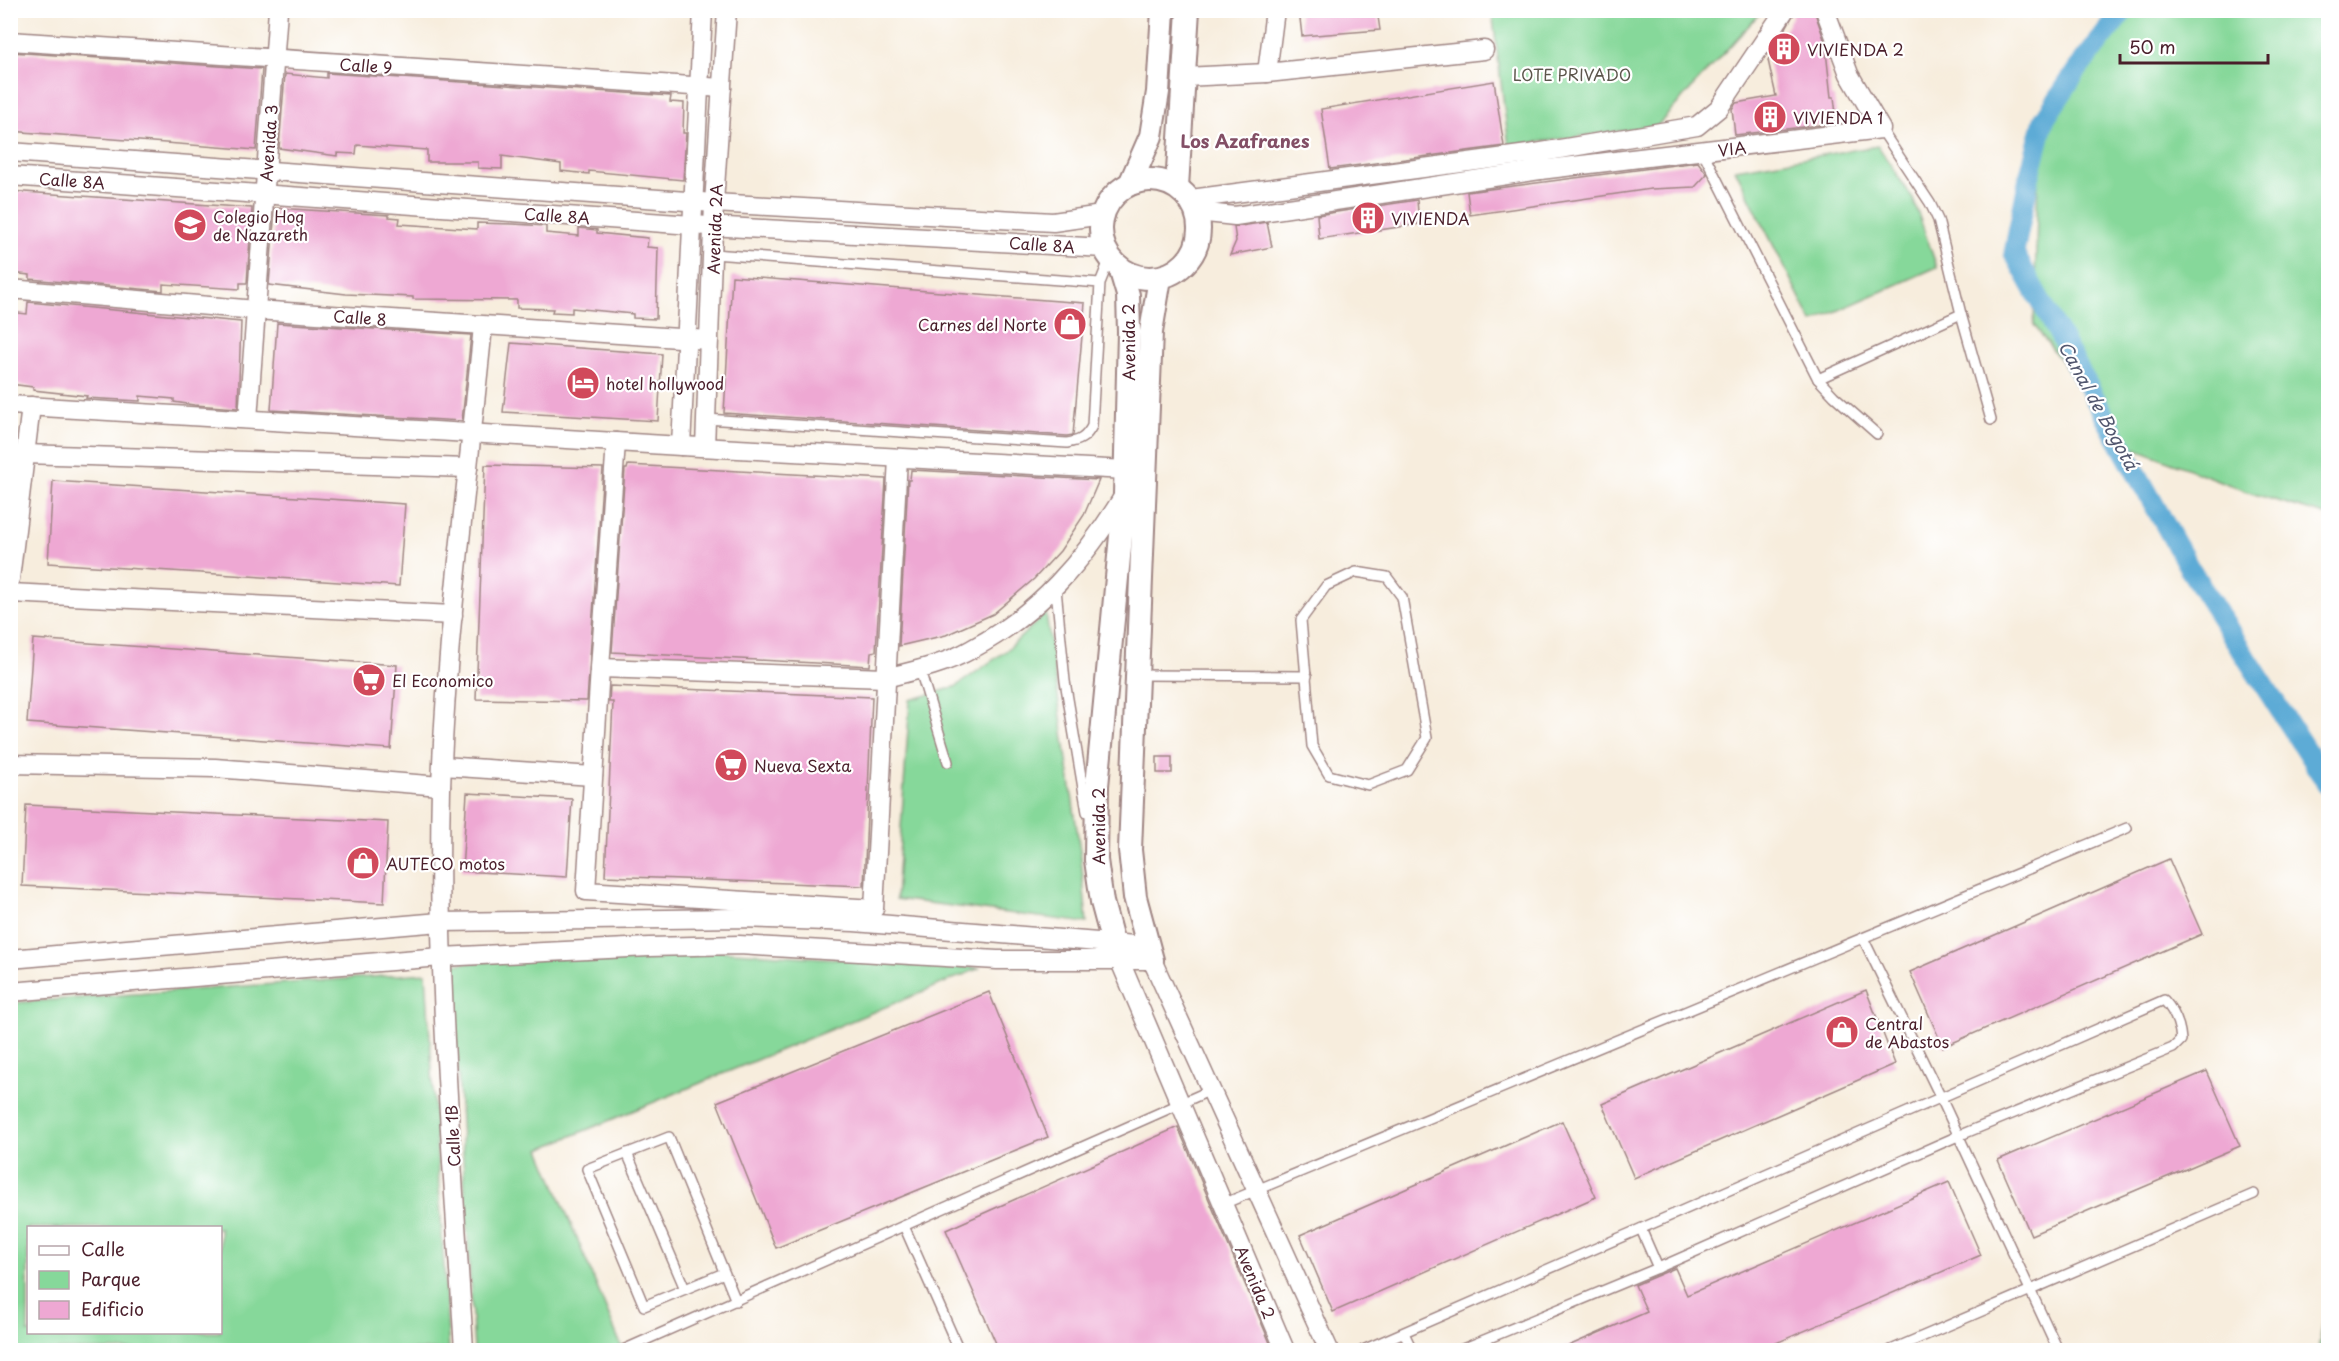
<svg xmlns="http://www.w3.org/2000/svg" width="2339" height="1361" font-family="'Playpen Sans',sans-serif">
  <rect width="100%" height="100%" fill="#fff"/>
  <filter id="ink" filterUnits="userSpaceOnUse"><feTurbulence type="fractalNoise" baseFrequency=".0167" numOctaves="2"/><feDisplacementMap in="SourceGraphic" scale="12" xChannelSelector="R" yChannelSelector="G"/><feConvolveMatrix kernelMatrix="1 2 1 2 8 2 1 2 1" color-interpolation-filters="sRGB"/></filter>
  <filter id="wash" filterUnits="userSpaceOnUse"><feTurbulence type="fractalNoise" baseFrequency=".008" numOctaves="4" result="noise"/><feDisplacementMap in="SourceGraphic" scale="24" xChannelSelector="R" yChannelSelector="G"/><feGaussianBlur stdDeviation="1.35" result="paint"/><feColorMatrix in="noise" values="0 0 0 0 0 0 0 0 0 0 0 0 0 0 0 0 0 1.4 0 .05"/><feComposite in="paint" operator="in"/></filter>
  <g filter="url(#wash)">
    <rect width="100%" height="100%" fill="#f7eddd"/>
    <g fill="#86d89a" stroke="#687c62" stroke-width="1.5" fill-rule="evenodd">
      <polygon points="1492,11 1762,11 1657,126 1509,146"/>
      <polygon points="2126,11 2328,11 2328,516 2251,493 2124,444 2034,325 2039,138"/>
      <polygon points="1878,146 1913,199 1937,267 1812,322 1735,169"/>
      <polygon points="1046,613 1081,858 1087,923 896,899 910,700 955,687 1007,650"/>
      <polygon points="688,949 980,968 540,1149 623,1350 474,1350 452,964"/>
      <path d="M426,973L449,1350H11V1003ZM28,1228H220V1332H28Z"/>
      <polygon points="2328,1295 2328,1350 2318,1350"/>
    </g>
    <g fill="none" stroke-linecap="round" stroke-linejoin="round">
      <polyline stroke="#5dabd6" stroke-width="21" points="2124,10 2077,70 2044,120 2029,178 2014,253 2191,571 2328,785"/>
    </g>
    <g id="blocks">
      <g fill="#eea8d3">
        <polygon points="1299,10 1377,10 1380,30 1302,36"/>
        <polygon points="1796,10 1814,10 1825,42 1831,97 1834,97 1837,123 1735,135 1732,109 1736,103 1776,96 1768,60"/>
        <polygon points="10,52 262,69 256,150 10,131"/>
        <polygon points="327,73 671,96 670,102 684,103 683,133 686,133 683,180 589,171 589,174 561,171 561,164 502,156 502,169 478,168 478,162 427,162 427,150 357,145 356,154 337,153 337,156 279,148 285,74 327,78"/>
        <polygon points="1494,81 1504,146 1330,169 1321,109"/>
        <polygon points="1698,162 1707,174 1695,187 1651,189 1470,215 1467,192"/>
        <polygon points="10,191 252,208 247,283 240,283 240,289 163,284 163,291 30,279 30,275 10,273"/>
        <polygon points="1417,200 1419,224 1319,239 1317,215"/>
        <polygon points="275,208 389,215 389,217 400,218 399,224 477,229 477,223 513,224 546,226 546,233 579,236 579,228 597,230 597,233 648,238 647,247 658,248 656,319 633,318 633,314 572,308 572,313 552,312 553,309 517,308 517,300 413,299 413,297 346,294 269,285"/>
        <polygon points="1267,222 1272,247 1230,255 1236,241 1234,227"/>
        <polygon points="732,276 1085,303 1073,435 1067,436 724,413"/>
        <polygon points="28,302 241,322 238,408 194,405 174,402 174,399 140,396 140,401 86,398 87,396 33,390 33,387 10,384 10,312 27,314"/>
        <polygon points="277,323 471,335 462,421 271,410"/>
        <polygon points="511,343 662,354 658,421 503,412"/>
        <polygon points="485,465 603,468 587,701 476,699"/>
        <polygon points="628,465 886,479 876,651 871,652 870,666 612,652 625,469 627,469"/>
        <polygon points="911,470 1099,480 1084,515 1060,551 1034,579 993,614 946,635 899,646 908,480 910,480"/>
        <polygon points="53,481 405,504 399,586 48,563"/>
        <polygon points="33,639 397,665 391,749 27,723"/>
        <polygon points="610,686 872,697 864,886 605,876 613,702 609,702"/>
        <rect x="1157" y="757" width="15" height="16"/>
        <polygon points="467,793 572,799 567,877 462,871"/>
        <polygon points="26,805 388,822 384,903 22,886"/>
        <polygon points="2169,859 2202,934 1943,1047 1910,972"/>
        <polygon points="1866,990 1895,1064 1634,1178 1602,1104"/>
        <polygon points="989,992 1048,1137 776,1248 717,1102"/>
        <polygon points="2207,1071 2240,1146 2031,1235 1998,1160"/>
        <polygon points="1562,1121 1596,1197 1333,1312 1300,1235"/>
        <polygon points="1178,1127 1273,1350 999,1350 946,1230"/>
        <polygon points="1949,1182 1981,1255 1760,1350 1559,1350 1647,1312 1635,1285 1675,1268 1687,1295"/>
      </g>
    </g>
  </g>
  <g filter="url(#ink)">
    <use href="#blocks" fill-opacity="0" stroke="#a08684" stroke-width="1.5"/>
    <g fill="none" stroke-linecap="round" stroke-linejoin="round">
      <g stroke="#a08684" stroke-width="12">
        <g id="service">
          <polyline points="1881,129 1930,203 1938,220 1961,314 1991,420"/>
          <polyline points="1703,152 1818,379 1834,396 1877,434"/>
          <polyline points="1100,283 1110,258"/>
          <polyline points="1818,379 1961,314"/>
          <path d="M706,419L1067,443C1079,441 1086,438 1092,426L1100,283L713,254"/>
          <polygon points="1356,572 1387,577 1402,597 1427,738 1407,770 1368,785 1329,775 1312,746 1301,620 1326,586"/>
          <polyline points="1056,589 1065,681 1087,812"/>
          <polyline points="920,670 948,762"/>
          <polyline points="1137,675 1307,676"/>
          <polyline points="1863,938 1941,1098 2058,1350"/>
          <polyline points="627,1153 685,1289"/>
          <polyline points="1223,1204 2127,828"/>
          <polyline points="904,1226 959,1350"/>
          <polyline points="1641,1229 1658,1268"/>
          <polyline points="724,1273 644,1306 587,1169 669,1137 736,1301"/>
          <polyline points="1404,1333 1412,1350"/>
          <polyline points="623,1350 1211,1090"/>
          <path d="M1363,1350L2164,1000C2174,1011 2180,1025 2181,1040L2173,1048L1958,1136L1658,1268L1460,1350"/>
          <polyline points="1891,1350 2254,1194"/>
        </g>
      </g>
      <g stroke="#a08684" stroke-width="21">
        <g id="minor">
          <polyline points="10,41 722,88"/>
          <polyline points="1267,73 1275,10"/>
          <polyline points="1184,77 1267,73 1484,50"/>
          <polyline points="10,152 714,203 1053,222 1102,215"/>
          <polyline points="1536,153 1540,170 1881,129 1849,74 1825,10"/>
          <polyline points="10,176 692,225 1104,248"/>
          <polyline points="1191,199 1536,153 1697,126 1719,108 1785,10"/>
          <polyline points="1197,212 1235,216 1540,170"/>
          <polyline points="10,289 256,310 709,340"/>
          <polyline points="10,405 681,446 1126,470"/>
          <polyline points="248,419 278,10"/>
          <polyline points="616,442 600,668 586,891 874,909 898,458"/>
          <polyline points="681,446 703,10"/>
          <polyline points="705,447 714,203 727,10"/>
          <polyline points="24,454 468,468"/>
          <polyline points="10,579 31,406"/>
          <polyline points="10,593 453,615"/>
          <path d="M600,668L885,678C914,671 946,664 972,649C1038,614 1085,559 1123,497"/>
          <polyline points="10,764 215,768 441,786"/>
          <polyline points="443,766 593,776"/>
          <polyline points="10,959 440,922 739,918 854,922 1147,946"/>
          <polyline points="1119,959 1285,1350"/>
          <polyline points="10,992 441,957 649,947 739,945 997,960 1152,960 1329,1350"/>
          <path d="M464,1350C453,1164 436,976 441,789C446,634 468,480 483,326"/>
        </g>
      </g>
      <g stroke="#a08684" stroke-width="26">
        <g id="tertiary">
          <circle cx="1150" cy="229" r="49"/>
          <polyline points="1130,184 1151,136 1158,92 1163,10"/>
          <polyline points="1177,187 1188,10"/>
          <polyline points="1119,959 1113,943 1102,902 1096,860 1097,786 1125,494 1129,332 1128,295 1120,268"/>
          <polyline points="1152,960 1135,897 1130,850 1151,332 1160,278"/>
        </g>
      </g>
      <use href="#service" stroke="#fff" stroke-width="9"/>
      <use href="#minor" stroke="#fff" stroke-width="18"/>
      <use href="#tertiary" stroke="#fff" stroke-width="22"/>
    </g>
  </g>
  <defs>
    <g id="building-disc" transform="scale(1.725)"><circle r="9.5" fill="#d1495b" stroke="#fff"/><path d="M-4-6H4V6H1V3H-1V6H-4ZM-2.5-4.3h1.7v1.8h-1.7ZM.8-4.3h1.7v1.8H.8ZM-2.5-1h1.7V.8h-1.7ZM.8-1h1.7V.8H.8Z" fill="#fff"/></g>
    <g id="school-disc" transform="scale(1.725)"><circle r="9.5" fill="#d1495b" stroke="#fff"/><path d="M0-5L7-2L0 1L-7-2ZM-4 1L0 2.5L4 1V4Q0 6-4 4Z" fill="#fff"/></g>
    <g id="shop-disc" transform="scale(1.725)"><circle r="9.5" fill="#d1495b" stroke="#fff"/><path d="M-5-2.5h2.3a2.7 3.5 0 0 1 5.4 0H5L5.5 6h-11ZM-1.5-2.5h3a1.5 2.3 0 0 0-3 0Z" fill="#fff"/></g>
    <g id="hotel-disc" transform="scale(1.725)"><circle r="9.5" fill="#d1495b" stroke="#fff"/><path d="M-6-4.5h1.5V1H6V5H4.5V3h-9V5H-6ZM-4 0a1.8 1.8 0 1 1 3.6 0ZM.5 0V-2.5h3Q6-2.5 6 0Z" fill="#fff"/></g>
    <g id="supermarket-disc" transform="scale(1.725)"><circle r="9.5" fill="#d1495b" stroke="#fff"/><path d="M-6-5.5h2.5l.6 2H6L4.5 2H-2.5L-4.4-4H-6ZM-1.5 3.2a1.3 1.3 0 1 0 .1 0ZM3 3.2a1.3 1.3 0 1 0 .1 0Z" fill="#fff"/></g>
  </defs>
  <g fill-rule="evenodd">
    <use href="#building-disc" x="1784" y="49"/>
    <use href="#building-disc" x="1770" y="117"/>
    <use href="#building-disc" x="1368" y="218"/>
    <use href="#school-disc" x="190" y="225"/>
    <use href="#shop-disc" x="1070" y="324"/>
    <use href="#hotel-disc" x="583" y="383"/>
    <use href="#supermarket-disc" x="369" y="680"/>
    <use href="#supermarket-disc" x="731" y="765"/>
    <use href="#shop-disc" x="363" y="863"/>
    <use href="#shop-disc" x="1842" y="1032"/>
  </g>
  <g text-anchor="middle" dominant-baseline="central" stroke-width="4.5" stroke-linejoin="round" paint-order="stroke">
    <g font-size="16" fill="#4a1f2b" stroke="#fff" text-anchor="start">
      <text x="1807" y="49">VIVIENDA 2</text>
      <text x="1793" y="117">VIVIENDA 1</text>
      <text x="213" y="216">Colegio Hog<tspan x="213" dy="18">de Nazareth</tspan></text>
      <text x="1391" y="218">VIVIENDA</text>
      <text x="1047" y="324" text-anchor="end">Carnes del Norte</text>
      <text x="606" y="383">hotel hollywood</text>
      <text x="392" y="680">El Economico</text>
      <text x="754" y="765">Nueva Sexta</text>
      <text x="386" y="863">AUTECO motos</text>
      <text x="1865" y="1023">Central<tspan x="1865" dy="18">de Abastos</tspan></text>
    </g>
    <g font-size="16" fill="#4a1f2b" stroke="#fff">
      <text transform="translate(366 65) rotate(4)">Calle 9</text>
      <text transform="translate(268 143) rotate(-86)">Avenida 3</text>
      <text transform="translate(1732 148) rotate(-7)">VIA</text>
      <text transform="translate(72 180) rotate(4)">Calle 8A</text>
      <text transform="translate(557 215) rotate(4)">Calle 8A</text>
      <text transform="translate(714 229) rotate(-88)">Avenida 2A</text>
      <text transform="translate(1042 244) rotate(4)">Calle 8A</text>
      <text transform="translate(360 317) rotate(4)">Calle 8</text>
      <text transform="translate(1128 342) rotate(-90)">Avenida 2</text>
      <text transform="translate(1098 826) rotate(-90)">Avenida 2</text>
      <text transform="translate(452 1136) rotate(-93)">Calle 1B</text>
      <text transform="translate(1256 1282) rotate(67)">Avenida 2</text>
    </g>
    <g font-size="16" fill="#5c564c" stroke="#fff">
      <text x="1572" y="74">LOTE PRIVADO</text>
    </g>
    <g font-size="18" font-weight="bold" fill="#834f66" stroke="#fff">
      <text x="1245" y="140">Los Azafranes</text>
    </g>
    <g font-size="18" font-style="italic" fill="#52576f" stroke="#fff">
      <text transform="translate(2099 405) rotate(61)">Canal de Bogotá</text>
    </g>
  </g>
  <rect width="2339" height="1361" fill="none" stroke="#fff" stroke-width="36"/>
  <rect x="27" y="1226" width="195" height="108" fill="#ffffff" stroke="#b7a5aa" stroke-width="1.5"/>
  <rect x="39" y="1246" width="30" height="9" fill="#ffffff" stroke="#b7a5aa" stroke-width="1.5"/>
  <text x="81" y="1256" font-size="18" fill="#4a1f2b">Calle</text>
  <rect x="39" y="1271" width="30" height="18" fill="#86d89a" stroke="#b7a5aa" stroke-width="1.5"/>
  <text x="81" y="1286" font-size="18" fill="#4a1f2b">Parque</text>
  <rect x="39" y="1301" width="30" height="18" fill="#eea8d3" stroke="#b7a5aa" stroke-width="1.5"/>
  <text x="81" y="1316" font-size="18" fill="#4a1f2b">Edificio</text>
  <path d="M2120 54v9h148v-9" fill="none" stroke="#4a1f2b" stroke-width="3"/>
  <text x="2129" y="54" font-size="18" fill="#4a1f2b" stroke="#ffffff" stroke-width="4.5" paint-order="stroke">50 m</text>
</svg>
